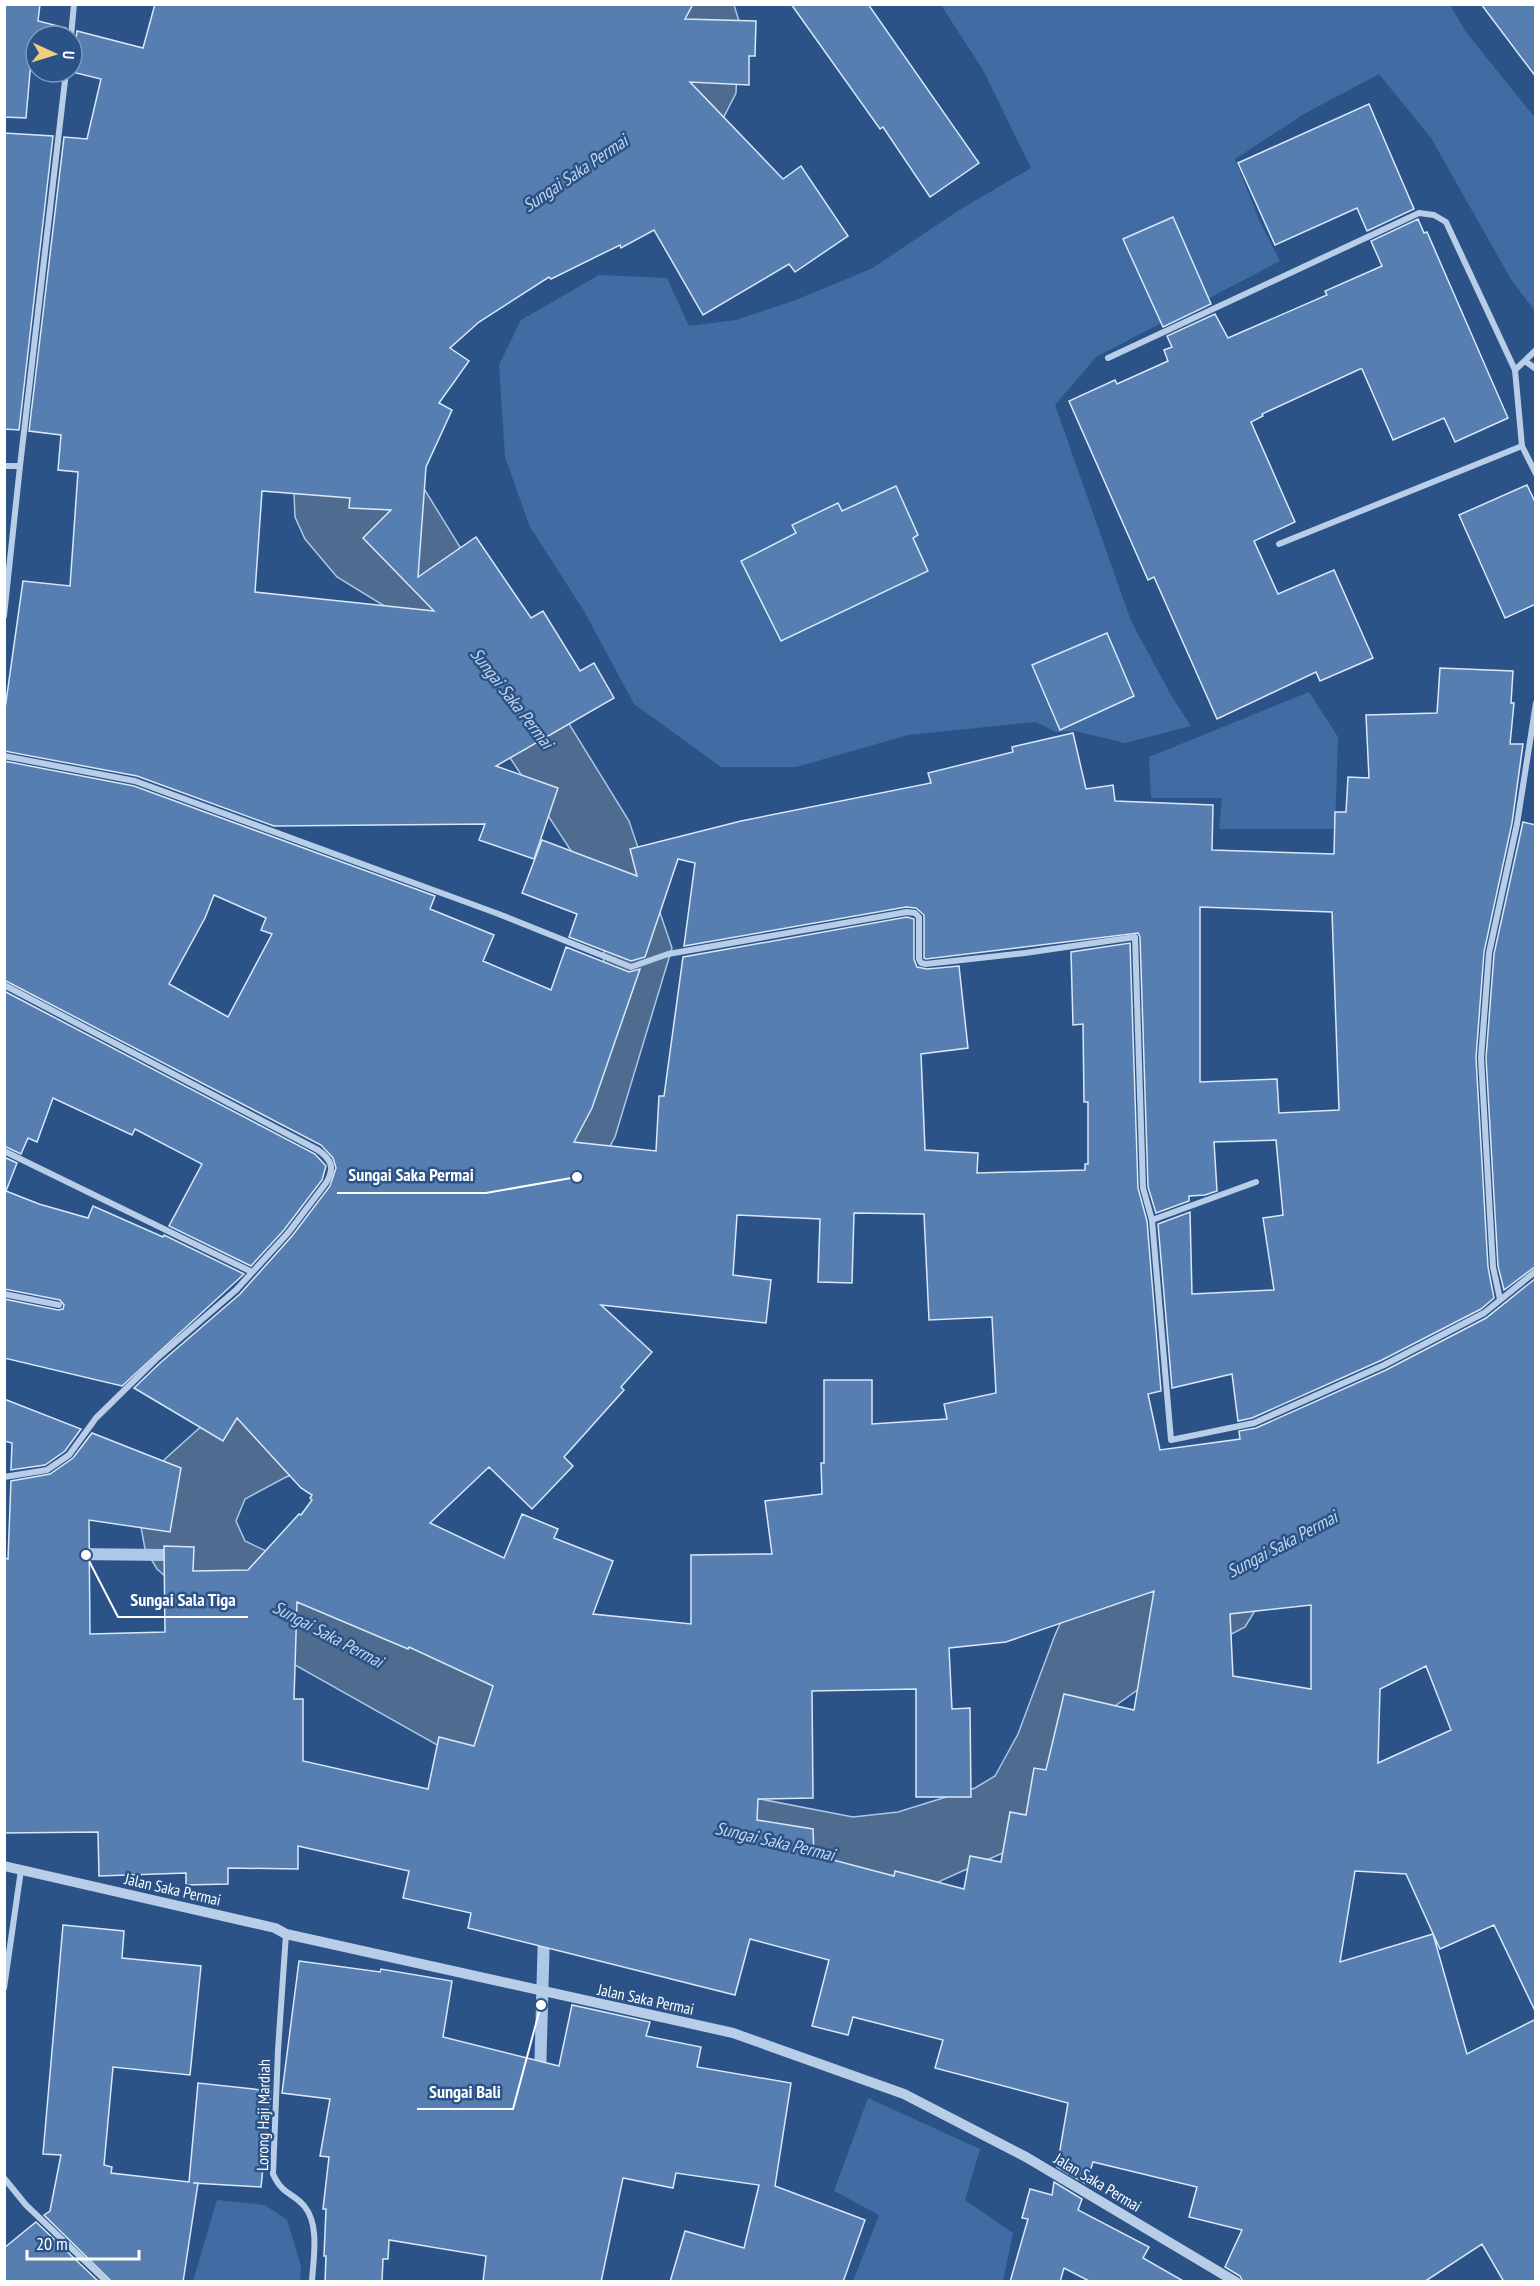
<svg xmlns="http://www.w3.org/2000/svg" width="1540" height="2286" font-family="'PT Sans Narrow',sans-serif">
  <rect width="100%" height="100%" fill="#2b5387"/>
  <g fill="#406ca3">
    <polygon points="941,5 1450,5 1466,32 1535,118 1535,311 1512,281 1431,138 1379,74 1304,114 1235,159 1260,222 1280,261 1096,357 1055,405 1131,621 1172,697 1191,726 1125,743 1075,731 1056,732 1036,722 908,735 796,767 721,767 634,704 584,611 530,527 505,457 499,365 521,320 599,275 667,278 689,326 736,320 793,301 871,269 961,209 1031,168 983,70"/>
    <polygon points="1309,692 1338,737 1335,829 1219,829 1222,798 1151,798 1149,757"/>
    <polygon points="868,2098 980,2149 965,2200 1013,2233 1003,2281 853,2281 879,2215 834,2191"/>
    <polygon points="217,2200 265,2205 287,2220 301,2266 300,2281 193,2281"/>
  </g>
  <polygon fill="#4f6c90" stroke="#acc7e8" stroke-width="1.5" points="667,5 734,5 739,21 736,93 695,173 425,338 389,432 629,821 672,948 615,1137 571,1217 308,1470 286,1477 245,1499 236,1521 245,1541 371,1601 698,1787 853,1817 898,1812 975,1788 995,1776 1018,1734 1055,1635 1074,1593 1477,1387 1259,1604 1245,1627 1173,1665 1105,1713 1034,1839 927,1887 592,1832 215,1620 157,1569 145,1549 141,1527 152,1477 165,1459 296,1341 602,998 605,927 591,881 436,645 401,616 337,577 305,539 295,517 294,493"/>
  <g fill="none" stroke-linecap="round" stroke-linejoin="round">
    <g stroke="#acc7e8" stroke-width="12">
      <polyline points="75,1554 165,1555"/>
      <polyline points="540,2077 544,1932"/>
    </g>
  </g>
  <g fill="#567eb0" stroke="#dae7f6" stroke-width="1.5" fill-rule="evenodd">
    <polygon points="4,4 40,4 38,21 66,28 66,36 36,36 36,63 31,61 26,118 4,117"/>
    <path d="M155,4H693L685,19L756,21L755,56H749V85L690,82L783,179L801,166L848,236L795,272L789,264L703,315L654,230L621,248L620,245L551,279L549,277L479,322L450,348L469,361L439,403L452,410L426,467L418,577L476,537L531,618L543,611L580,671L594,663L614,698L496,766L558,788L534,859L479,840L485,824L274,826L137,776L4,751V716L23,581L70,586L78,472L58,470L61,435L29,431L64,137L87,139L101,79L72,72V41L76,39L77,31L143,48ZM262,491L350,498L349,508L391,510L363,538L434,611L255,592Z"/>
    <polygon points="791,4 868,4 979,163 930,197 883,127 880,129"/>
    <polygon points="1481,4 1536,4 1536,77"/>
    <polygon points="1369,104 1414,209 1367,231 1357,208 1275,245 1238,163"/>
    <polygon points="4,133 53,136 19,430 4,429"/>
    <polygon points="1173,217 1211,304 1163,327 1123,239"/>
    <polygon points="1418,219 1424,233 1427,232 1508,418 1455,442 1444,418 1393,440 1362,369 1360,369 1262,414 1263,416 1251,422 1295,522 1254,541 1278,594 1334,570 1373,658 1320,681 1316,672 1217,719 1154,577 1148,580 1069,401 1115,380 1117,384 1168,361 1164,350 1172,347 1167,336 1215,314 1228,338 1327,295 1325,291 1382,266 1371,241"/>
    <polygon points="1527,485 1536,504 1536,604 1505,618 1459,515"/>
    <polygon points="896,486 918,535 913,538 928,571 781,641 741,561 796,533 792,525 838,503 842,511"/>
    <polygon points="1107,633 1134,696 1060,730 1032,665"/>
    <path d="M1440,668L1513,671L1511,703H1514L1510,744H1523L1512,823L1484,952L1476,1058L1488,1267L1494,1298L1481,1309L1382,1360L1252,1418L1238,1421L1232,1374L1172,1388L1158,1224L1190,1212L1192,1294L1274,1290L1263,1218L1283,1215L1276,1140L1214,1142L1217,1191L1205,1195L1189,1196V1201L1156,1213L1148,1187L1140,937L1138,933L926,959L924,958V915L916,908L906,907L684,946L695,863L678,859L645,957L631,961L569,937L577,914L522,893L542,840L637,876L630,849L741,821L931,783L928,773L1013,752L1012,747L1073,733L1086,789L1113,785L1115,801L1213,805L1212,850L1334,854L1335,812H1346L1348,777L1369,778L1366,715L1437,713ZM1200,907L1332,912L1339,1110L1279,1113L1277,1079L1200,1082Z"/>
    <path d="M4,761L134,786L435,896L430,909L494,935L483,961L551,990L566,947L629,972L640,969L592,1108L574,1142L656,1151L659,1096H664L683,957L907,917L914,919V959L917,967L927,969L959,966L968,1048L921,1054L925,1150L978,1153L977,1173L1085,1170V1164H1088V1102H1084L1083,1024L1073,1025L1071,952L1130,943L1138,1188L1147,1221L1161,1391L1148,1394L1160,1450L1240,1439L1239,1431L1256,1428L1386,1370L1486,1318L1536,1278V2013L1494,1925L1440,1949L1406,1874L1355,1871L1340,1962L1433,1934L1467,2054L1536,2019V2282H1504L1482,2244L1424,2282H1243L1240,2276L1225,2267L1242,2230L1189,2217L1197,2187L1093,2162L1086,2184L1057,2167L1068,2103L935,2068L943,2040L853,2017L848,2035L812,2026L829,1960L750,1939L735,1995L468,1928L471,1913L403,1898L409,1871L298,1846V1869L228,1868V1884L186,1885V1873L99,1876L98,1832L4,1833V1558L8,1559L11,1481L50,1474L73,1458L92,1433L181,1468L170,1532L89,1520L90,1634L165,1632L164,1546L194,1547L193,1571L248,1570L299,1514L301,1515L312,1500L310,1498L312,1495L301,1488L237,1418L223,1441L134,1388L160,1363L240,1294L292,1236L330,1186L336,1168L333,1158L321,1145L4,980ZM214,895L266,918L261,930L272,934L228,1017L169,984L205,918ZM854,1213L924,1214L929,1320L992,1317L996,1393L944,1404L947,1419L872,1424V1380H824V1463H821L822,1494L765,1501L772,1554L691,1555V1624L593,1614L613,1561L554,1538L558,1529L522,1514L504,1558L430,1523L489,1467L532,1509L573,1466L564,1457L624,1390L621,1387L652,1352L601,1305L766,1323L771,1280L733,1275L737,1215L820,1219L818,1282L852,1283ZM1154,1591L1134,1710L1064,1694L1046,1770L1034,1768L1026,1815L1010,1812L1001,1862L970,1856L964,1889L895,1871L894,1876L814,1855L813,1829L757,1820L758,1799L813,1798L812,1691L916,1689V1797H971L970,1708L952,1709L949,1648L1006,1642ZM297,1602L408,1649L409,1647L493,1686L474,1746L439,1737L428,1789L303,1761V1699H294ZM1311,1605V1689L1233,1676L1230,1614ZM1426,1666L1451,1730L1378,1763L1380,1689Z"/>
    <polygon points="1523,822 1536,825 1536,1266 1504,1290 1498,1266 1486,1058 1494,954"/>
    <polygon points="4,991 315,1154 326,1166 322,1180 284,1230 251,1266 169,1226 202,1164 135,1129 132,1135 53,1098 37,1142 28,1138 21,1154 4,1146"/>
    <polygon points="4,1157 17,1163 6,1191 39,1204 88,1218 93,1206 163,1237 164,1235 244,1274 122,1386 4,1358 4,1299 58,1310 63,1309 64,1305 60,1300 4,1289"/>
    <polygon points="4,1399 81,1429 65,1451 45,1465 11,1470 12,1443 4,1441"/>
    <polygon points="63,1925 124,1931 122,1958 201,1966 190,2075 113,2067 104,2165 112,2167 111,2173 189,2182 198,2083 271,2091 261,2187 193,2183 198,2183 183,2282 112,2282 44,2215 50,2211 61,2155 43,2154"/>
    <polygon points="299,1961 380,1972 381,1969 452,1981 443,2037 559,2066 572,2005 650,2022 646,2036 701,2047 697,2067 791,2083 775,2186 865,2220 843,2282 670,2282 685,2231 744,2248 759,2185 676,2173 673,2188 623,2178 601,2282 483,2282 486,2256 389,2240 388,2259 383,2259 382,2282 325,2282 326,2256 324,2256 326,2209 323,2209 329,2157 320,2156 330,2099 282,2093"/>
    <polygon points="1054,2182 1082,2199 1078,2210 1149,2247 1143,2258 1185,2282 1091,2282 1064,2268 1060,2282 1010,2282 1028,2219 1022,2218 1030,2189 1052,2195"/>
    <polygon points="36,2222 99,2282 4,2282 4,2248"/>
  </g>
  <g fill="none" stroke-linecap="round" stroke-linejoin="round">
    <g stroke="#b7cde8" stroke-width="6">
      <polyline points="71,36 74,4"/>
      <polyline points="1108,358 1419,213 1434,215 1446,222 1515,370 1522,446 1536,474"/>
      <polyline points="1525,361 1536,369"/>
      <polyline points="1515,370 1536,350"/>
      <polyline points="4,466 20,466"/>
      <polyline points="1279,544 1522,446"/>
      <polyline points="4,616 20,466 66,72"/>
      <polyline points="4,756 135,781 496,913 631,967 668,954 907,912 915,913 919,917 919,959 921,963 926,964 1025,953 1135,937 1143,1188 1152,1220"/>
      <path d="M4,985L318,1150C332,1160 335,1168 326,1183L288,1233L236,1290L156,1359L96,1418L69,1455L47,1470L4,1477"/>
      <polyline points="4,1151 252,1272"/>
      <polyline points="1256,1182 1152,1220 1171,1440 1254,1423 1384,1365 1484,1313 1536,1271"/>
      <polyline points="4,1294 59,1305"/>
      <polyline points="1500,1299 1493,1267 1481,1058 1489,953 1517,824 1536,703"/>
      <path d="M286,1934L278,2050L273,2174C283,2196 293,2192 305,2207C320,2226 313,2260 312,2282"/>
      <polyline points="4,1988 21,1870"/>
      <polyline points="4,2178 26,2205 107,2282"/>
    </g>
    <polyline stroke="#b7cde8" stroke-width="10" points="4,1866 275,1928 286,1934 733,2033 904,2094 1026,2157 1236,2282"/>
  </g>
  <g text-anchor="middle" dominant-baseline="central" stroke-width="5" stroke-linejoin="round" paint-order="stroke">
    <g font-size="16" fill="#fff" stroke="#2b5387">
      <text transform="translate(173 1889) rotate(13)">Jalan Saka Permai</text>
      <text transform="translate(646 1999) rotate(12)">Jalan Saka Permai</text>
      <text transform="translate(263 2115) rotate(-89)">Lorong Haji Mardiah</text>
      <text transform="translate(1098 2182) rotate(31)">Jalan Saka Permai</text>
    </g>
    <g font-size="18" font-style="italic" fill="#c2d7ef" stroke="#2b5387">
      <text transform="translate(575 173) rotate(-34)">Sungai Saka Permai</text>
      <text transform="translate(512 698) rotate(52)">Sungai Saka Permai</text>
      <text transform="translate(1282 1544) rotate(-28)">Sungai Saka Permai</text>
      <text transform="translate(328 1634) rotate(28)">Sungai Saka Permai</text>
      <text transform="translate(775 1841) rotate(13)">Sungai Saka Permai</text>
    </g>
  </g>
  <path fill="none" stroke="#fff" stroke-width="2" d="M577 1177L486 1193H337M86 1555L118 1617H248M541 2005L513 2109H417"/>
  <g fill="#fff" stroke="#2b5387" stroke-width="2">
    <circle cx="577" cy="1177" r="6"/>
    <circle cx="86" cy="1555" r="6"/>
    <circle cx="541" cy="2005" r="6"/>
  </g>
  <g font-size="18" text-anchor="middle" font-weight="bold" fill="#fff" stroke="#2b5387" stroke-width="5" stroke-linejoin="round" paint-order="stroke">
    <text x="411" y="1181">Sungai Saka Permai</text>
    <text x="183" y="1606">Sungai Sala Tiga</text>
    <text x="465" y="2098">Sungai Bali</text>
  </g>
  <rect width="1540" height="2286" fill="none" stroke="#ffffff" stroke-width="12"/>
  <g transform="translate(54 54) rotate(94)"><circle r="28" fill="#2b5387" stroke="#8098b7" stroke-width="1.5"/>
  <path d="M0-4.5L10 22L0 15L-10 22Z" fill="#eece7f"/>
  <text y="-9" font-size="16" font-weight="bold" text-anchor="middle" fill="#ffffff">U</text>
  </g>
  <path d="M27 2250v9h112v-9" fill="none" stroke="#ffffff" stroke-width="3"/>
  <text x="36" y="2250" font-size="18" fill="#ffffff" stroke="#2b5387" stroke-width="4.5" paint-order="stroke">20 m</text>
</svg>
